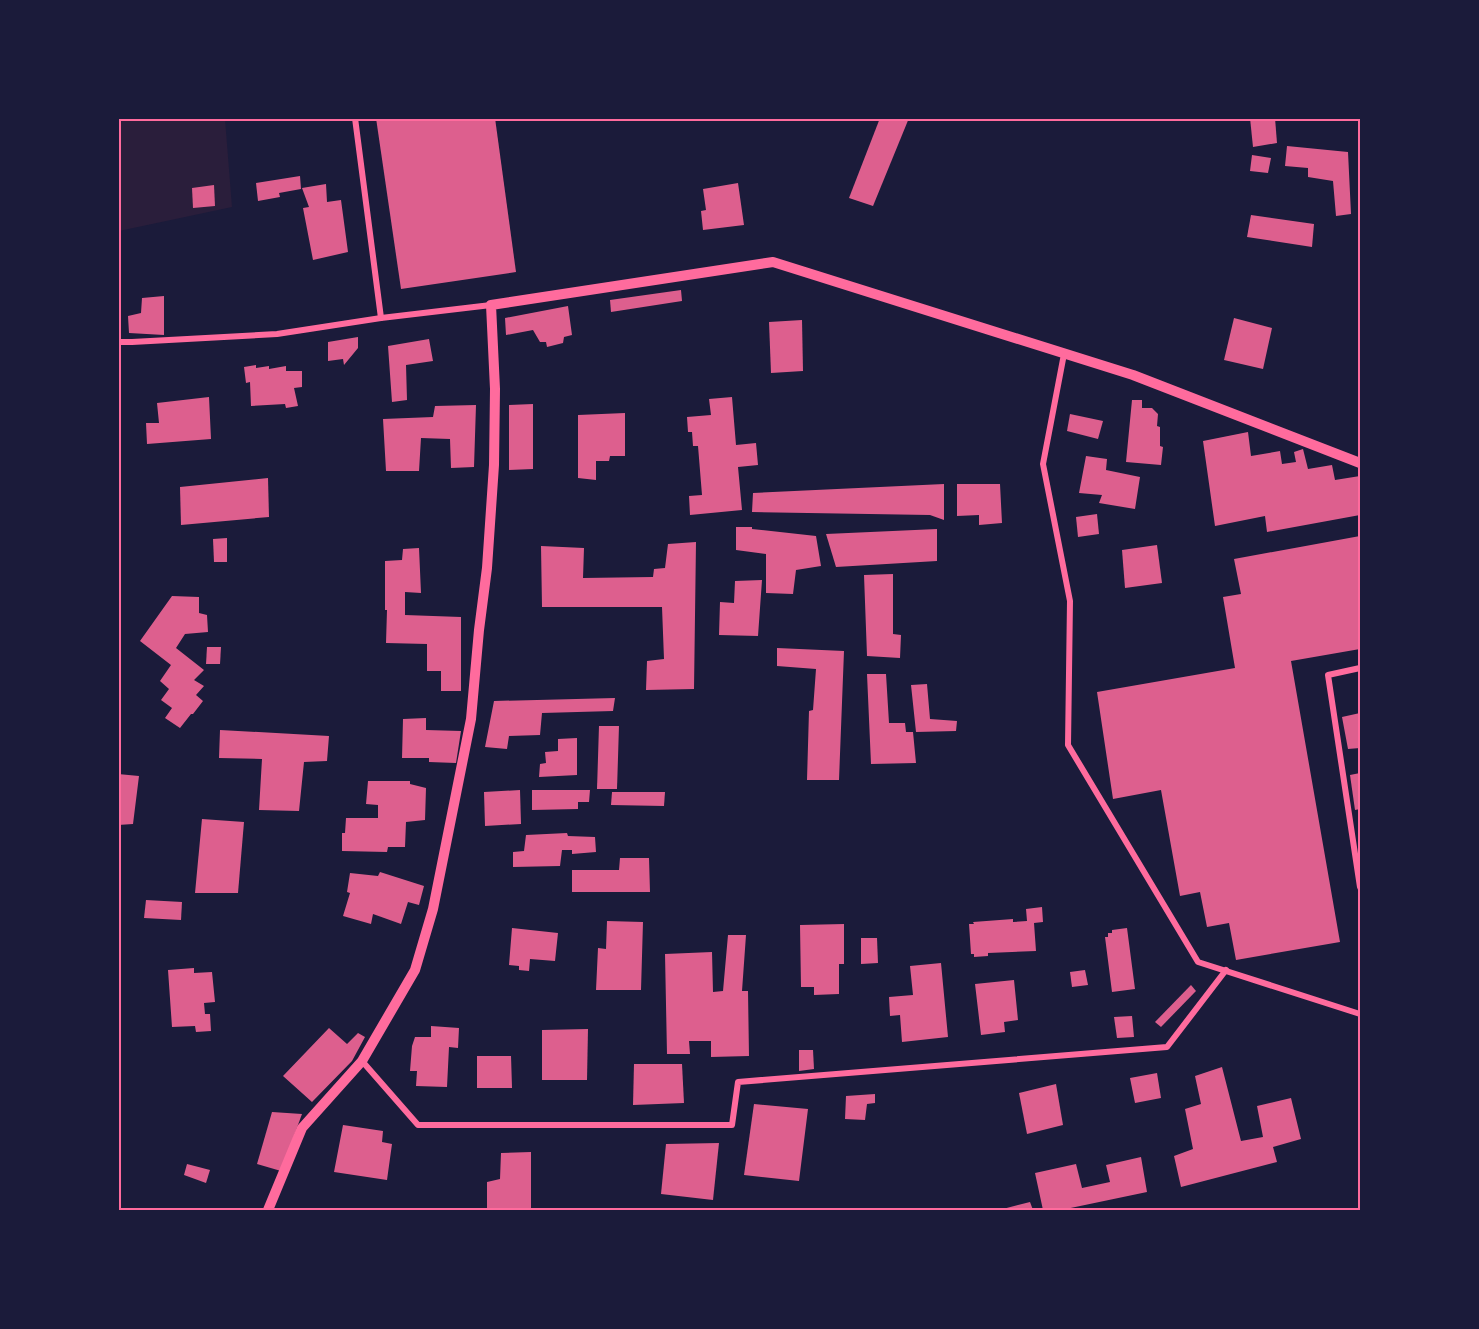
<svg xmlns="http://www.w3.org/2000/svg" width="1479" height="1329" font-family="'Sofia Sans Condensed',sans-serif">
  <rect width="100%" height="100%" fill="#1b1b3a"/>
  <polygon fill="#2a1e3b" points="119,119 225,119 232,207 119,231"/>
  <g fill="#dd5f8e">
    <polygon points="376,118 495,118 516,272 401,289"/>
    <polygon points="880,118 909,118 873,206 849,198"/>
    <polygon points="1250,118 1275,118 1277,143 1253,147"/>
    <polygon points="1287,146 1348,152 1351,214 1336,216 1333,181 1308,177 1308,168 1285,166"/>
    <polygon points="1252,155 1271,158 1268,173 1250,171"/>
    <polygon points="300,176 301,189 279,193 280,197 258,201 256,183"/>
    <polygon points="738,183 744,225 703,230 701,211 706,210 703,189"/>
    <polygon points="326,184 327,202 341,200 348,252 313,260 303,208 309,207 302,188"/>
    <polygon points="214,185 215,206 193,208 192,188"/>
    <polygon points="1251,215 1314,224 1312,247 1247,237"/>
    <polygon points="681,290 682,301 611,312 610,300"/>
    <polygon points="164,296 164,335 129,333 128,316 141,313 142,298"/>
    <polygon points="568,306 572,335 564,337 563,343 547,347 546,342 540,342 533,330 506,335 505,318"/>
    <polygon points="1234,318 1272,328 1263,369 1224,360"/>
    <polygon points="802,320 803,371 771,373 769,322"/>
    <polygon points="358,337 358,348 344,365 343,359 328,361 328,342"/>
    <polygon points="429,339 433,361 406,365 407,400 392,402 388,346"/>
    <polygon points="256,365 256,368 269,366 269,369 286,366 286,371 302,371 302,387 294,388 298,406 286,408 285,404 251,406 250,382 246,383 244,367"/>
    <polygon points="209,397 211,439 147,444 146,423 159,423 157,403"/>
    <polygon points="732,397 736,445 756,443 758,465 738,467 742,510 690,515 689,496 702,495 698,446 693,446 692,432 688,432 687,417 711,415 709,399"/>
    <polygon points="1132,400 1142,400 1142,408 1152,408 1158,414 1157,426 1160,427 1160,446 1163,447 1161,465 1126,462"/>
    <polygon points="533,404 533,469 509,470 509,405"/>
    <polygon points="476,405 474,467 451,468 450,439 421,438 419,471 386,471 383,419 433,417 435,406"/>
    <polygon points="625,413 625,456 610,456 609,461 596,461 596,480 578,478 578,415"/>
    <polygon points="1070,414 1103,421 1098,439 1067,431"/>
    <polygon points="1248,432 1251,456 1280,451 1282,464 1296,462 1294,452 1303,449 1308,469 1332,465 1335,480 1360,476 1360,515 1267,532 1265,516 1215,526 1203,441"/>
    <polygon points="1086,456 1107,459 1106,470 1140,477 1135,509 1099,503 1102,495 1079,493"/>
    <polygon points="268,478 269,517 181,525 180,487"/>
    <polygon points="944,484 944,520 930,515 752,512 753,493"/>
    <polygon points="957,484 1000,484 1002,523 979,525 979,515 957,516"/>
    <polygon points="1097,514 1099,534 1078,537 1076,517"/>
    <polygon points="736,527 752,527 752,529 816,536 821,566 796,570 793,594 766,593 766,554 736,550"/>
    <polygon points="937,529 937,561 836,567 826,534"/>
    <polygon points="1360,536 1360,649 1291,661 1340,942 1236,960 1229,923 1207,927 1200,892 1180,896 1161,790 1113,799 1097,692 1235,668 1223,597 1241,594 1234,559"/>
    <polygon points="227,538 227,562 214,562 213,539"/>
    <polygon points="696,542 694,689 646,690 647,661 664,659 662,607 542,607 541,546 584,548 583,578 653,577 654,569 665,568 668,544"/>
    <polygon points="1157,545 1162,583 1125,588 1122,550"/>
    <polygon points="419,548 421,593 405,592 405,615 461,617 461,691 441,691 441,671 427,671 427,644 386,643 387,610 385,610 385,561 402,560 403,549"/>
    <polygon points="893,574 893,634 901,635 900,658 867,656 864,575"/>
    <polygon points="762,580 758,636 719,635 720,602 734,603 735,581"/>
    <polygon points="172,596 199,597 199,613 207,615 208,632 185,634 176,648 204,670 194,680 204,686 196,695 203,701 193,714 191,714 180,728 165,718 172,708 161,700 169,689 160,681 171,665 140,641"/>
    <polygon points="207,647 221,647 220,664 206,664"/>
    <polygon points="777,648 844,651 839,780 807,780 809,711 813,710 816,669 777,666"/>
    <polygon points="867,674 886,674 889,723 905,723 906,732 913,732 916,763 871,764"/>
    <polygon points="927,684 930,719 957,721 956,731 916,732 911,685"/>
    <polygon points="615,698 613,711 542,713 540,735 509,736 507,749 485,747 494,701"/>
    <polygon points="1360,713 1360,748 1348,749 1342,717"/>
    <polygon points="426,718 426,730 461,731 456,763 429,762 429,758 402,758 403,719"/>
    <polygon points="599,726 619,726 617,789 597,789"/>
    <polygon points="220,730 329,736 327,761 304,762 299,811 259,810 262,759 219,758"/>
    <polygon points="577,738 577,775 539,777 540,764 546,763 545,752 558,751 558,739"/>
    <polygon points="1360,773 1360,809 1355,810 1350,775"/>
    <polygon points="118,774 139,776 133,824 118,825"/>
    <polygon points="368,781 410,781 410,784 426,788 425,820 406,822 405,847 388,847 387,852 342,851 342,833 345,833 346,818 378,818 378,805 366,804"/>
    <polygon points="520,790 521,824 485,826 484,792"/>
    <polygon points="532,790 590,790 589,802 578,802 578,809 532,810"/>
    <polygon points="612,792 665,792 664,806 611,805"/>
    <polygon points="202,819 244,822 238,893 195,893"/>
    <polygon points="567,833 568,836 595,837 596,852 572,854 572,850 562,850 560,866 513,867 513,852 524,851 526,835"/>
    <polygon points="620,858 649,858 650,892 572,892 572,870 619,870"/>
    <polygon points="380,872 424,886 419,905 408,902 401,924 373,914 371,924 343,916 350,893 347,892 350,873 378,876"/>
    <polygon points="146,900 182,902 181,920 144,918"/>
    <polygon points="1042,907 1043,922 1034,923 1036,951 988,953 988,956 974,957 974,954 971,954 969,924 974,924 973,922 1013,919 1013,922 1027,921 1026,909"/>
    <polygon points="607,921 643,922 641,990 596,990 598,948 606,949"/>
    <polygon points="844,924 844,964 839,964 839,994 814,995 814,987 801,987 800,925"/>
    <polygon points="512,928 558,933 555,961 530,959 529,971 519,970 519,966 509,965"/>
    <polygon points="1127,928 1135,989 1112,992 1105,937 1108,937 1108,933 1112,933 1112,930"/>
    <polygon points="728,935 746,935 742,991 748,991 749,1056 711,1057 711,1041 689,1041 690,1054 667,1054 665,954 712,952 713,992 723,991"/>
    <polygon points="861,938 877,938 878,963 861,964"/>
    <polygon points="941,963 948,1037 902,1042 900,1015 890,1016 889,997 913,995 910,966"/>
    <polygon points="194,968 194,973 212,972 215,1002 204,1003 205,1014 210,1014 211,1031 196,1032 195,1026 172,1027 168,970"/>
    <polygon points="1085,970 1088,985 1072,987 1070,972"/>
    <polygon points="1014,980 1018,1020 1004,1022 1005,1032 981,1035 975,984"/>
    <polygon points="1191,985 1196,991 1161,1027 1155,1022"/>
    <polygon points="1132,1016 1134,1037 1117,1038 1114,1017"/>
    <polygon points="431,1026 459,1028 458,1048 449,1047 447,1087 416,1086 417,1071 410,1071 412,1046 415,1037 431,1037"/>
    <polygon points="329,1028 347,1044 358,1033 365,1037 352,1061 312,1102 283,1076"/>
    <polygon points="588,1029 587,1080 542,1080 542,1030"/>
    <polygon points="799,1050 813,1050 814,1069 799,1071"/>
    <polygon points="477,1056 511,1056 512,1088 477,1088"/>
    <polygon points="634,1064 682,1064 684,1103 633,1105"/>
    <polygon points="1222,1067 1241,1141 1263,1137 1257,1106 1291,1098 1301,1139 1273,1147 1277,1162 1181,1187 1174,1156 1193,1149 1185,1109 1201,1104 1195,1076"/>
    <polygon points="1157,1073 1161,1098 1135,1103 1130,1078"/>
    <polygon points="1056,1084 1063,1125 1027,1134 1019,1093"/>
    <polygon points="875,1094 875,1103 867,1104 865,1120 845,1119 846,1096"/>
    <polygon points="754,1104 808,1109 799,1181 744,1175"/>
    <polygon points="272,1112 302,1114 281,1171 257,1164"/>
    <polygon points="343,1125 383,1131 382,1142 392,1144 387,1180 334,1172"/>
    <polygon points="719,1143 713,1200 661,1194 666,1144"/>
    <polygon points="531,1152 531,1210 487,1210 487,1182 500,1179 501,1153"/>
    <polygon points="1141,1157 1147,1192 1061,1210 1043,1210 1035,1173 1076,1164 1082,1188 1110,1182 1106,1165"/>
    <polygon points="187,1164 210,1170 206,1183 184,1175"/>
    <polygon points="1030,1202 1033,1210 999,1210"/>
  </g>
  <g fill="none" stroke-linecap="round" stroke-linejoin="round">
    <g stroke="#ff6b9d" stroke-width="6">
      <polyline points="355,118 381,318"/>
      <polyline points="118,342 132,342 277,334 381,318 491,305"/>
      <polyline points="1064,354 1043,464 1070,601 1068,745 1198,962 1360,1014"/>
      <polyline points="1360,668 1328,675 1360,887"/>
      <polyline points="362,1061 418,1125 732,1125 738,1082 1167,1047 1226,970"/>
    </g>
    <polyline stroke="#ff6b9d" stroke-width="10" points="268,1210 302,1128 362,1061 415,970 433,909 471,719 479,630 487,568 494,465 495,389 491,305 773,262 1133,375 1360,463"/>
  </g>
  <rect width="1479" height="1329" fill="none" stroke="#1b1b3a" stroke-width="240"/>
  <rect x="120" y="120" width="1239" height="1089" fill="none" stroke="#ff6b9d" stroke-width="2"/>
</svg>
